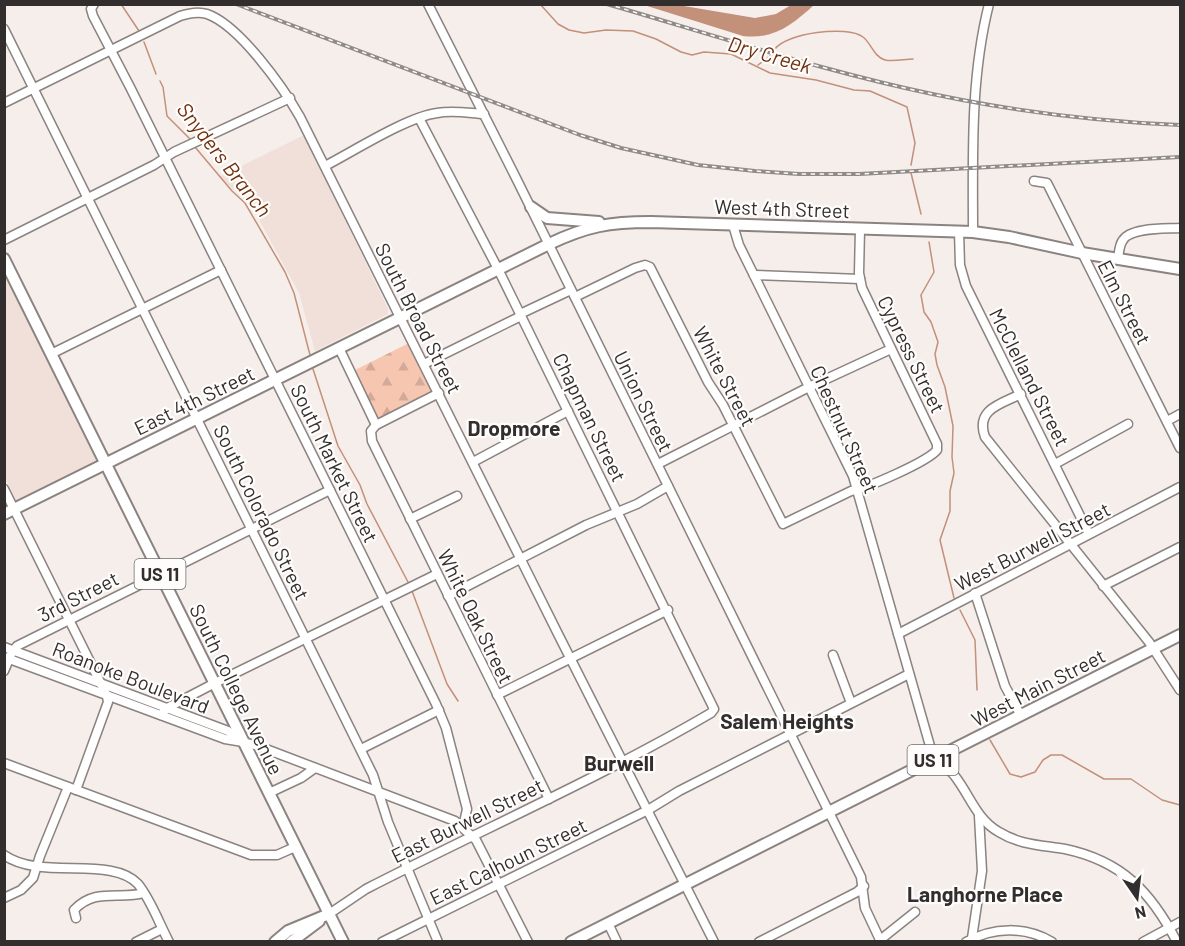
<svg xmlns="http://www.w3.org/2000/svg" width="1185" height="946" font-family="Barlow,sans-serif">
  <defs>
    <pattern id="forest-firs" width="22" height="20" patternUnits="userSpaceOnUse" patternTransform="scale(1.5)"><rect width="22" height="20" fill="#f6c6b1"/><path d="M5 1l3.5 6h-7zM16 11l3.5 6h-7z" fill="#d3aa99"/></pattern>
  </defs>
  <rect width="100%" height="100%" fill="#f6eeeb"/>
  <g fill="#f0e0d9">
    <polygon points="304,135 388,309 388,314 315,351 299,293 251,205 219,177"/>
    <polygon points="4,275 96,461 17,502 5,477"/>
  </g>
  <polygon fill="url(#forest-firs)" points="409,343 432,391 377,419 353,371"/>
  <path fill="#c39079" d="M644,5H678L755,18L776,14L791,5H814C793,24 774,40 743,36Z"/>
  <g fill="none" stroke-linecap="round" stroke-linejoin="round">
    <g stroke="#c39079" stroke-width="1.5">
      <polyline points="121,4 139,31"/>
      <polyline points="540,4 558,24 569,30 584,33 606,30 633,31 656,39 681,52 692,55 704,52 731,54 770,73 816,80 854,90 870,91 907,107 915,143 911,165"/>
      <polyline points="144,42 156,74"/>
      <path d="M775,49C786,33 847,25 863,37C871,43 874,57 885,60C893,62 905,59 913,59"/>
      <polyline points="758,65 770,56"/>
      <polyline points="160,81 163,87 167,116 191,140"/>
      <polyline points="195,147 232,191 245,203 285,272 294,293 310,355"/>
      <polyline points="911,173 921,214"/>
      <polyline points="929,242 934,272 921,295 924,312 931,322 938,342 935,354 937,365 945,387 953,426 952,457 954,473 950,491 950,511 940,540 954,598"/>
      <polyline points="313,369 338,446 360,485 367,504 408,582"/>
      <polyline points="412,591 447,684 458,701"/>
      <polyline points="960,610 975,640 977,690"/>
      <polyline points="990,740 1010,774 1021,777 1035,772 1043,760 1051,755 1062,755 1104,779 1131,779 1162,800 1180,805"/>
    </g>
    <g stroke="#8a8380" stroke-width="11">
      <g id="minor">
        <polyline points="94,4 91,9 93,16 131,89 436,704 446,728 467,809 463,827"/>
        <polyline points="428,4 518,182 861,877 865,908 881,942"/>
        <polyline points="4,29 373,775 388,822 438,942"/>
        <path d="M4,103L180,16C189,13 198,11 207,14C239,25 283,87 300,117L558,634L714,942"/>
        <path d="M325,166C354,151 407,117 437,113C453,110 468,113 484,114"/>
        <polyline points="1034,181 1047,183 1180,448"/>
        <path d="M733,225L739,245L853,476L932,753C937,762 947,767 954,775C970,795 976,819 999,832C1020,845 1041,845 1065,849C1122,861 1151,892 1177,942"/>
        <polyline points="959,231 960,265 966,286 1089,534"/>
        <path d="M973,232C973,156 970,79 989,4"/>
        <polyline points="4,240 154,165 174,152 290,98"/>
        <path d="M1118,259C1119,253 1119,245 1123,240C1131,227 1167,229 1180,228"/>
        <polyline points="754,275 860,279"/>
        <path d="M575,297L635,268L645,265L650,267L708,382L723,405L783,524L851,491C867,488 927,462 937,450V444L862,288L859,273L860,229"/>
        <polyline points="520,314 571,290"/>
        <polyline points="339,348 376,425"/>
        <polyline points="51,354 221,270"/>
        <polyline points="424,364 521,316"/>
        <polyline points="439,393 376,425 371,431 372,441 549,799"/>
        <path d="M1021,394C1001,404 975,409 985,437L1149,642L1180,690"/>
        <polyline points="1167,421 1180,414"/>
        <polyline points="473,462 568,411"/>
        <polyline points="658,464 809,387 891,349"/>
        <polyline points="1055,464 1128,424"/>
        <polyline points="4,489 107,696 108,702 76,790"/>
        <polyline points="410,519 457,496"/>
        <polyline points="1103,586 1180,547"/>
        <polyline points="975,593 1005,686 1021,716"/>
        <polyline points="448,596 586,525 637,504 668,486"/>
        <polyline points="898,634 1180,487"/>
        <polyline points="4,647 228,731 240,740"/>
        <polyline points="833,655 851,703"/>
        <polyline points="4,657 225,739 243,742 258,746 455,821 476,840 528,942"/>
        <polyline points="4,671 12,652 17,646 330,490"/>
        <polyline points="497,695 668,610"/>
        <polyline points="161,715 167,708 215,683 437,574"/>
        <polyline points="361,749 439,710"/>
        <polyline points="4,763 251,855 277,855 295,847"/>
        <polyline points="269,793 301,778 315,768"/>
        <path d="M4,855C41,881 111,855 138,884C151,900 159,923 169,942"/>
        <polyline points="4,898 21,890 33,878 40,856 68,787"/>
        <path d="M329,914L366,889C481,830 600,778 711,713L714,709L498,269L419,118"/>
        <path d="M76,918L74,910C95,887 121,900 143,893"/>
        <polyline points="608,923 617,942"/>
        <polyline points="972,938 982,871 979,816"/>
        <polyline points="880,940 915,912"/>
        <polyline points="136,942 162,929"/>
        <polyline points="382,942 648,810 679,791 909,674"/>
        <polyline points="759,942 857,892 864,886"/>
        <path d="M966,942C993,927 1025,926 1052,942"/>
        <polyline points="1143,942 1180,922"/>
      </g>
    </g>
    <g stroke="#8a8380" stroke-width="14">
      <g id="major">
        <polyline points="531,207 547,218 599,222"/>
        <polyline points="4,259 343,942"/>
        <path d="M4,514L549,244C587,226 609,222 651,222L973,232L1009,237L1082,253L1180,269"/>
        <polyline points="275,942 288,931 329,914"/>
        <polyline points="291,942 319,921"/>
        <polyline points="571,942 1180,635"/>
      </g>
    </g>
    <use href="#minor" stroke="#fff" stroke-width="8"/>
    <use href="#major" stroke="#fff" stroke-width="10"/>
    <g stroke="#908b89" stroke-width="4">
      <g id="rail">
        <polyline points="236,4 580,135 621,148 698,165 755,171 799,174 859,174 1180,157"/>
        <path d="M607,4C706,33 805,65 905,88C996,109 1088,121 1180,125"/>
      </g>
    </g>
    <use href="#rail" stroke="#fefdfc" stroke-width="1.5" stroke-dasharray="4.5" stroke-linecap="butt"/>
  </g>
  <g text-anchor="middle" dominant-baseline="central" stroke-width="4.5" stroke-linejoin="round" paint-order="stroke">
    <g fill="#fefdfc" stroke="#6e6c6b" stroke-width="1.5">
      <rect x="134.5" y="559" width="51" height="30" rx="4.5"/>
      <rect x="907.5" y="745" width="51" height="30" rx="4.5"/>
    </g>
    <g font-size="18" font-weight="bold" fill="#312e2d">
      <text x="160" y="574">US 11</text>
      <text x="933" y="760">US 11</text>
    </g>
    <g font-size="20" fill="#312e2d" stroke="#fefdfc">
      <text transform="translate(782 208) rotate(2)">West 4th Street</text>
      <text transform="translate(1125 302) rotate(63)">Elm Street</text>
      <text transform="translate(419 318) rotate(63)">South Broad Street</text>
      <text transform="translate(912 354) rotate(64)">Cypress Street</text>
      <text transform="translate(725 376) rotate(62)">White Street</text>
      <text transform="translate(1030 377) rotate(63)">McClelland Street</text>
      <text transform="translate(194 400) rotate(-26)">East 4th Street</text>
      <text transform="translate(644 401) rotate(64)">Union Street</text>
      <text transform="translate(590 417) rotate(64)">Chapman Street</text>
      <text transform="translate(845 429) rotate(66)">Chestnut Street</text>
      <text transform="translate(335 463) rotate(64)">South Market Street</text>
      <text transform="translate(262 512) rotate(64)">South Colorado Street</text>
      <text transform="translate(1032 546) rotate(-27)">West Burwell Street</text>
      <text transform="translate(78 596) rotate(-27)">3rd Street</text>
      <text transform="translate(476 616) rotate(64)">White Oak Street</text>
      <text transform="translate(131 677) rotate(21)">Roanoke Boulevard</text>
      <text transform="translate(1038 687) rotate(-27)">West Main Street</text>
      <text transform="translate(237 689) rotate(64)">South College Avenue</text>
      <text transform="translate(467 820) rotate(-26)">East Burwell Street</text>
      <text transform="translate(508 861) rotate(-26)">East Calhoun Street</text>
    </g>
    <g font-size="21" font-style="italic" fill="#6f300d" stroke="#fefdfc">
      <text transform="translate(770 54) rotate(16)">Dry Creek</text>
      <text transform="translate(225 159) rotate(52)">Snyders Branch</text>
    </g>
    <g font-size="21" font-weight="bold" fill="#312e2d" stroke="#fefdfc">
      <text x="514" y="427">Dropmore</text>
      <text x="787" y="720">Salem Heights</text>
      <text x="619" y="762">Burwell</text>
      <text x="985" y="893">Langhorne Place</text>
    </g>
  </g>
  <rect width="1185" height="946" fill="none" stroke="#312e2d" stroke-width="12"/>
  <g transform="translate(1137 898) rotate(166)" stroke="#fefdfc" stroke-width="4.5" paint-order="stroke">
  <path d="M0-4.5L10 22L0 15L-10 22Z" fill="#312e2d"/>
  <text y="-9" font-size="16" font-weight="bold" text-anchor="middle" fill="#312e2d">N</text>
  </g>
</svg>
